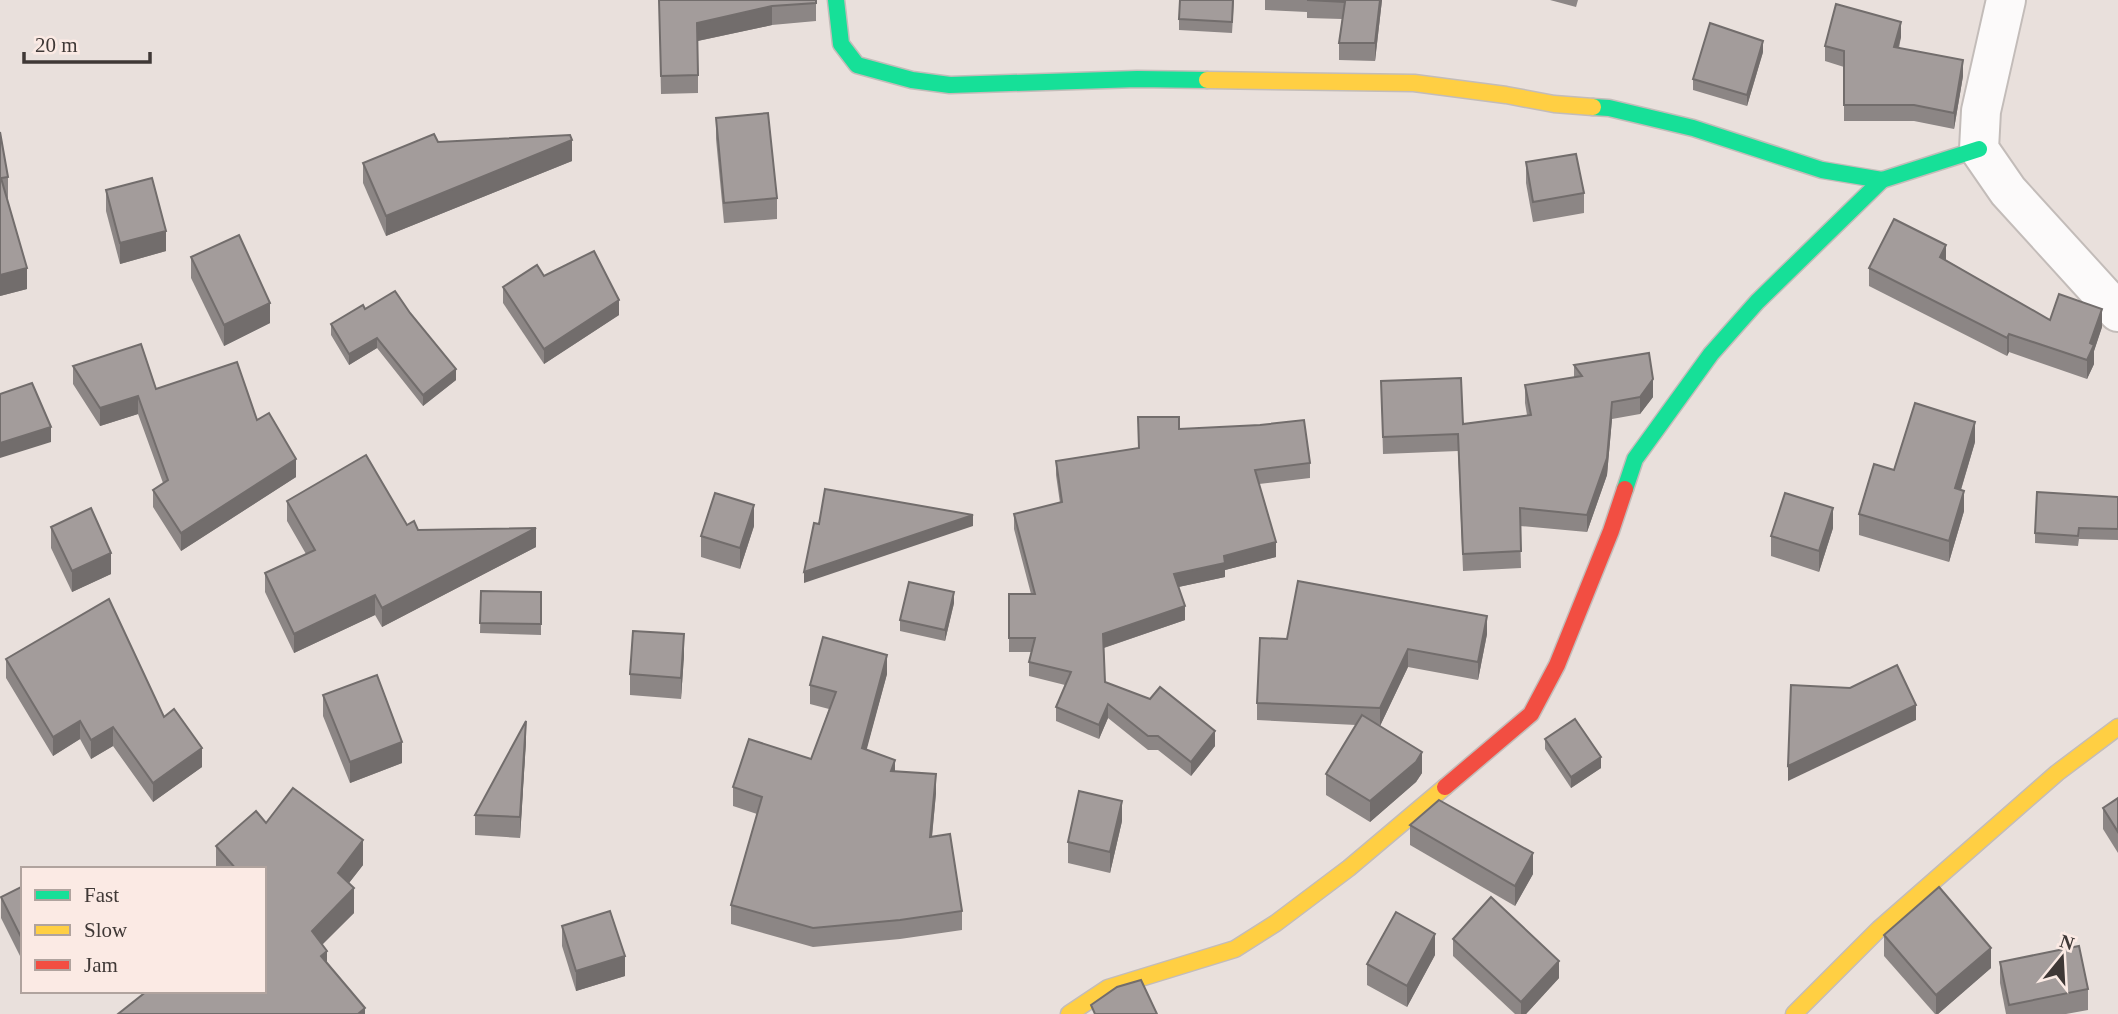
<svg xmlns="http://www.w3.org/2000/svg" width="2118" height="1014" font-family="'Times New Roman',serif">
  <rect width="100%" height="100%" fill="#e9e0dc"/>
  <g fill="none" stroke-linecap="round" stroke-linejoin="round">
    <g stroke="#c3bcb9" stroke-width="42">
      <polyline id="street" points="2006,0 1981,111 1979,149 2008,191 2118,312"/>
    </g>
    <g stroke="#c3bcb9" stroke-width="19">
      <g id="fast">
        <polyline points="836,0 841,44 857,65 912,80 950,85 1137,79 1207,80"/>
        <polyline points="1593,107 1609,108 1693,128 1822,170 1882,180 1979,149"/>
        <polyline points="1625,489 1635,459 1711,354 1757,302 1882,180"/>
      </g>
    </g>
    <g stroke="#c3bcb9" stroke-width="19">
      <g id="slow">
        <polyline points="1207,80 1414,83 1506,95 1554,104 1593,107"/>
        <polyline points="1069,1014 1108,988 1235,949 1276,923 1349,868 1445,787"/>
        <polyline points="1794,1014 1879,929 2057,773 2118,727"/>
      </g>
    </g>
    <g stroke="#c3bcb9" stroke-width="19">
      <polyline id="jam" points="1445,787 1531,714 1557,665 1611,531 1625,489"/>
    </g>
    <use href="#street" stroke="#fcfafa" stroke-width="38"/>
    <use href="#fast" stroke="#16e098" stroke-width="16"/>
    <use href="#slow" stroke="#ffcf43" stroke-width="16"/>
    <use href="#jam" stroke="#f24e42" stroke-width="16"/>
  </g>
  <g fill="#8c8685">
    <polygon points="659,0 816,3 816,21 772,25 698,41 698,93 661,94"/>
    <polygon points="1234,0 1232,33 1179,30 1179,19"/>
    <polygon points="1265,0 1382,0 1375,61 1339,60 1339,43 1342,19 1307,18 1307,12 1265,10"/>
    <polygon points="1550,0 1578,0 1576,7"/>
    <polygon points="1901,37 1899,48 1963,76 1954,129 1914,121 1844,121 1844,67 1825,61 1825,46"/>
    <polygon points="1763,52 1747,106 1693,90 1693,79"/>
    <polygon points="716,118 777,198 777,219 724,223 716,139"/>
    <polygon points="0,132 8,177 8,198 7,198 27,289 0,296"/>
    <polygon points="438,142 572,161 386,236 363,183 363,163"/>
    <polygon points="1526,162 1584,193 1584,213 1533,222 1526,183"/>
    <polygon points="106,190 166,251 120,264 106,211"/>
    <polygon points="191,257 270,323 224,346 191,278"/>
    <polygon points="1946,260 2050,320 2102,327 2094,351 2094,364 2087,379 2009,352 2007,356 1869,286 1869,268"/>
    <polygon points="503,287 619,315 544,364 503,303"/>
    <polygon points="365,309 456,380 423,406 377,348 349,365 331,335 331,324"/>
    <polygon points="1574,365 1653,397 1640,414 1612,419 1607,475 1587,532 1520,526 1521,568 1463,571 1458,451 1383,454 1381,381 1463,424 1527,415 1525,403 1525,385 1574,378"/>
    <polygon points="73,366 156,389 257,420 296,477 181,551 153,507 153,490 163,483 138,414 100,426 73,384"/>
    <polygon points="1179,429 1310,463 1310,478 1259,484 1276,557 1225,570 1225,577 1178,587 1185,620 1104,648 1105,682 1215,746 1191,776 1158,750 1148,750 1108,718 1099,739 1056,721 1056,707 1065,685 1029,676 1029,662 1032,652 1009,652 1009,594 1031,594 1014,529 1014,514 1060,503 1056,475 1056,461 1138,448"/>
    <polygon points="1975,442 1961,490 1964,511 1949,562 1859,535 1859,514 1894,470"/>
    <polygon points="2118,497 2118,540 2079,539 2078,546 2035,543 2035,533"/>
    <polygon points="287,501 407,525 418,530 536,547 382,627 375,615 294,653 265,592 265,573 306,554 287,521"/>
    <polygon points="754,526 740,569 701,557 701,536"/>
    <polygon points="51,527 111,574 72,592 51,548"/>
    <polygon points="1833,528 1819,572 1771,556 1771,536"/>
    <polygon points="481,591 541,592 541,635 480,633"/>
    <polygon points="954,603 945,641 900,631 900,620"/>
    <polygon points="1487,634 1478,680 1408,667 1380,726 1422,773 1416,782 1370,822 1326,795 1326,774 1356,725 1257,720 1257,703 1287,639"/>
    <polygon points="684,655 681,699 630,695 630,674"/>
    <polygon points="6,659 164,717 202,767 153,802 113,746 91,759 80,739 53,756 6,678"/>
    <polygon points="887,674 866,750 895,771 936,793 932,837 962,911 962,930 900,939 813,947 731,924 731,905 757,814 733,806 733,787 811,759 829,709 810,704 810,685"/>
    <polygon points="323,695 402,763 350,783 323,716"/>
    <polygon points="1545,739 1601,768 1571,788 1545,749"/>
    <polygon points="526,741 520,838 475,835 475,815"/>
    <polygon points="2118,798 2118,853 2103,829 2103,808"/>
    <polygon points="1122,821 1110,873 1068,863 1068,842"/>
    <polygon points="266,823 363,865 349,883 354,913 322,944 327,963 365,1014 264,991 264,869 216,869 216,846"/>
    <polygon points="1410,825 1533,874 1515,906 1410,845"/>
    <polygon points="23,886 22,960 1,918 1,897"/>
    <polygon points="562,926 625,976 576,991 562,946"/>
    <polygon points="1884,935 1991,968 1938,1014 1935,1014 1884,956"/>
    <polygon points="1453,939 1559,978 1526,1014 1515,1014 1453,956"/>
    <polygon points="1435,955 1407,1007 1367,985 1367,964"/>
    <polygon points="2000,962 2088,989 2088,1010 2066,1014 2006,1014 2000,983"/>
  </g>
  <g fill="#726d6c">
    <polygon points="1380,0 1382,0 1375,61 1375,43"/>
    <polygon points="772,6 772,25 697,41 697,23"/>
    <polygon points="1901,22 1901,37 1894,63 1894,47"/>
    <polygon points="1763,41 1763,52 1747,106 1747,95"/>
    <polygon points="1963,60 1963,76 1954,129 1954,113"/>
    <polygon points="572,140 572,161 386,236 386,216"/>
    <polygon points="166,231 166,251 120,264 120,243"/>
    <polygon points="1946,245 1946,263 1940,257"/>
    <polygon points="27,268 27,289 0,296 0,275"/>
    <polygon points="619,300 619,315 544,364 544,349"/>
    <polygon points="270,303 270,323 224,346 224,325"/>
    <polygon points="2102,309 2102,327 2094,351 2094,364 2087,379 2087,360 2090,343"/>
    <polygon points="2009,334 2009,352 2007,356 2007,338"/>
    <polygon points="377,338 377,348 349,365 349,354"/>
    <polygon points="456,369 456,380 423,406 423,395"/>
    <polygon points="1653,379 1653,397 1640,414 1640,397"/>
    <polygon points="138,396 138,414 100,426 100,408"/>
    <polygon points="1612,402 1612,419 1607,475 1587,532 1587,515"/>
    <polygon points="1975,422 1975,442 1955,509 1955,488"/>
    <polygon points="51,427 51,442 0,458 0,443"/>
    <polygon points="296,459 296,477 181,551 181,533"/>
    <polygon points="1964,491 1964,511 1949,562 1949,541"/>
    <polygon points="754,505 754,526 740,569 740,548"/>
    <polygon points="1833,508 1833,528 1819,572 1819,551"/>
    <polygon points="973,515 973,526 804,583 804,572"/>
    <polygon points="536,528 536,547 382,627 382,608"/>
    <polygon points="1276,542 1276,557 1225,570 1225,577 1174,588 1174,574 1224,556"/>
    <polygon points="111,553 111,574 72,592 72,571"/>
    <polygon points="954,592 954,603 945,641 945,630"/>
    <polygon points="375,595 375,615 294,653 294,634"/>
    <polygon points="1185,606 1185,620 1103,648 1103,634"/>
    <polygon points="1487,616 1487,634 1478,680 1478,662"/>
    <polygon points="684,634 684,655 681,699 681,678"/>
    <polygon points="1408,649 1408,667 1380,726 1380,708"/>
    <polygon points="887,655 887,674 862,767 862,748"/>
    <polygon points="1108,704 1108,718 1099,739 1099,725"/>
    <polygon points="1916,705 1916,720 1788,781 1788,766"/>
    <polygon points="80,721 80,739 53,756 53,737"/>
    <polygon points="526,721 526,741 520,838 520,817"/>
    <polygon points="113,727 113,746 91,759 91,740"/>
    <polygon points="1215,731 1215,746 1191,776 1191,762"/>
    <polygon points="402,742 402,763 350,783 350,762"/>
    <polygon points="202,748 202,767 153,802 153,783"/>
    <polygon points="1422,752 1422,773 1416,782 1370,822 1370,801"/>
    <polygon points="1601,757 1601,768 1571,788 1571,777"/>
    <polygon points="895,760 895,779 891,771"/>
    <polygon points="936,774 936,793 930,856 930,837"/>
    <polygon points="1122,801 1122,821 1110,873 1110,852"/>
    <polygon points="363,840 363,865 338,897 338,873"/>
    <polygon points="1533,853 1533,874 1515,906 1515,886"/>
    <polygon points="354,888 354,913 312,955 312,931"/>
    <polygon points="1435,934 1435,955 1407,1007 1407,986"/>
    <polygon points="22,939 23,939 23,959 22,960"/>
    <polygon points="1991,948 1991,968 1938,1014 1936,1014 1936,995"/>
    <polygon points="327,951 327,975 321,956"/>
    <polygon points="625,956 625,976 576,991 576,971"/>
    <polygon points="1559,961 1559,978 1526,1014 1521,1014 1521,1002"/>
    <polygon points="365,1008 365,1014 358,1014"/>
  </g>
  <g fill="#a39c9b" stroke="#726d6c" stroke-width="2">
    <polygon points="659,0 816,0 816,3 772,6 697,23 698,75 661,76"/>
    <polygon points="1180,0 1233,0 1232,22 1179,19"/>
    <polygon points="1307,0 1380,0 1375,43 1339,43 1345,2"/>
    <polygon points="1836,4 1901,22 1894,47 1963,60 1954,113 1914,105 1844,105 1844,51 1825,46"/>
    <polygon points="1710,23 1763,41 1747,95 1693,79"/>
    <polygon points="768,113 777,198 724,203 716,118"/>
    <polygon points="0,132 8,177 1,178 27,268 0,275"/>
    <polygon points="434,134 438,142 570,135 572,140 386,216 363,163"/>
    <polygon points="1576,154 1584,193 1533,202 1526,162"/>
    <polygon points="152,178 166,231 120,243 106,190"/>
    <polygon points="1894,219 1946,245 1940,257 2050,320 2059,294 2102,309 2090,343 2094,345 2087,360 2009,334 2007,338 1869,268"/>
    <polygon points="239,235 270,303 224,325 191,257"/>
    <polygon points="594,251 619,300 544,349 503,287 537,265 544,276"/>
    <polygon points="395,291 410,313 456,369 423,395 377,338 349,354 331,324 363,305 365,309"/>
    <polygon points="141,344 156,389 237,362 257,420 269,413 296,459 181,533 153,490 168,480 138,396 100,408 73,366"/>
    <polygon points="1649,353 1653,379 1640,397 1612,402 1607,458 1587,515 1520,508 1521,551 1463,554 1458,434 1383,437 1381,381 1461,378 1463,424 1531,415 1525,385 1582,376 1574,365"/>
    <polygon points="32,383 51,427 0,443 0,394"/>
    <polygon points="1915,403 1975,422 1955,488 1964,491 1949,541 1859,514 1874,464 1894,470"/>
    <polygon points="1138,417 1179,417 1179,429 1260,425 1304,420 1310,463 1255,470 1276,542 1224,556 1225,563 1174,574 1185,606 1103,634 1105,682 1150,699 1160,687 1215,731 1191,762 1158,736 1148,736 1108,704 1099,725 1056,707 1071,672 1029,662 1035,638 1009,638 1009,594 1035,594 1014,514 1062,502 1056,461 1139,448"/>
    <polygon points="366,455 407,525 414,521 418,530 536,528 382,608 375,595 294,634 265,573 315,550 287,501"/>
    <polygon points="825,489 973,515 804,572 814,523 819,524"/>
    <polygon points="2037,492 2118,497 2118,529 2079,528 2078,536 2035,533"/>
    <polygon points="715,493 754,505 740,548 701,536"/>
    <polygon points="1785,493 1833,508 1819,551 1771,536"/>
    <polygon points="91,508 111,553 72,571 51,527"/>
    <polygon points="1298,581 1487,616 1478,662 1408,649 1380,708 1257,703 1260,638 1287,639"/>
    <polygon points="909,582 954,592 945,630 900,620"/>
    <polygon points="481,591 541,592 541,624 480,623"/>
    <polygon points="109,599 164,717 174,709 202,748 153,783 113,727 91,740 80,721 53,737 6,659"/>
    <polygon points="633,631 684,634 681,678 630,674"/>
    <polygon points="823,637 887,655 862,748 895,760 891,771 936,774 930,837 950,834 962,911 900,920 813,928 731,905 762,797 733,787 749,739 811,759 836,692 810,685"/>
    <polygon points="1897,665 1916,705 1788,766 1791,685 1850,688"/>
    <polygon points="377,675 402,742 350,762 323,695"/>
    <polygon points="1362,715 1422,752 1416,762 1370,801 1326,774"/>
    <polygon points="1575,719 1601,757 1571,777 1545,739"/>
    <polygon points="526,721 520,817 475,815"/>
    <polygon points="293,788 363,840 338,873 354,888 312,931 327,951 321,956 365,1008 358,1014 118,1014 147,991 264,991 264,869 236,869 216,846 256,811 266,823"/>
    <polygon points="1079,791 1122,801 1110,852 1068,842"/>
    <polygon points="2118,798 2118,832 2103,808"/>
    <polygon points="1439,800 1533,853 1515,886 1410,825"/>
    <polygon points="23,886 23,939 22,939 1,897"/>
    <polygon points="1939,887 1991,948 1936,995 1884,935"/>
    <polygon points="1491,897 1559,961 1521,1002 1453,939"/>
    <polygon points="610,911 625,956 576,971 562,926"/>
    <polygon points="1396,912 1435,934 1407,986 1367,964"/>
    <polygon points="2079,946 2088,989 2009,1005 2000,962"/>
    <polygon points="1141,980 1157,1014 1095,1014 1091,1005 1117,987"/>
  </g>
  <rect x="21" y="867" width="245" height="126" fill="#fbeae4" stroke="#b0a39e" stroke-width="2"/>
  <rect x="35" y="890" width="35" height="10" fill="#16e098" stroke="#b0a39e" stroke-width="2"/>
  <text x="84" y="902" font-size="21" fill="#3f3836">Fast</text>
  <rect x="35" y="925" width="35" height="10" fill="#ffcf43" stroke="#b0a39e" stroke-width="2"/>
  <text x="84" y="937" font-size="21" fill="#3f3836">Slow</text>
  <rect x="35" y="960" width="35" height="10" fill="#f24e42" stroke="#b0a39e" stroke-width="2"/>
  <text x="84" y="972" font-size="21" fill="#3f3836">Jam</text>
  <g transform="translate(2062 958) rotate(18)" stroke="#fbeae4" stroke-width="5" paint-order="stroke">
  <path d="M0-5L12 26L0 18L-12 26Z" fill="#3f3836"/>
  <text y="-10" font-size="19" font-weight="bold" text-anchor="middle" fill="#3f3836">N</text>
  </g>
  <path d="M24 52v10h126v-10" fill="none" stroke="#3f3836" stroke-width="3.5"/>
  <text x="35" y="52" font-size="21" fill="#3f3836" stroke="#fbeae4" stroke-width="5" paint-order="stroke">20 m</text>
</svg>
